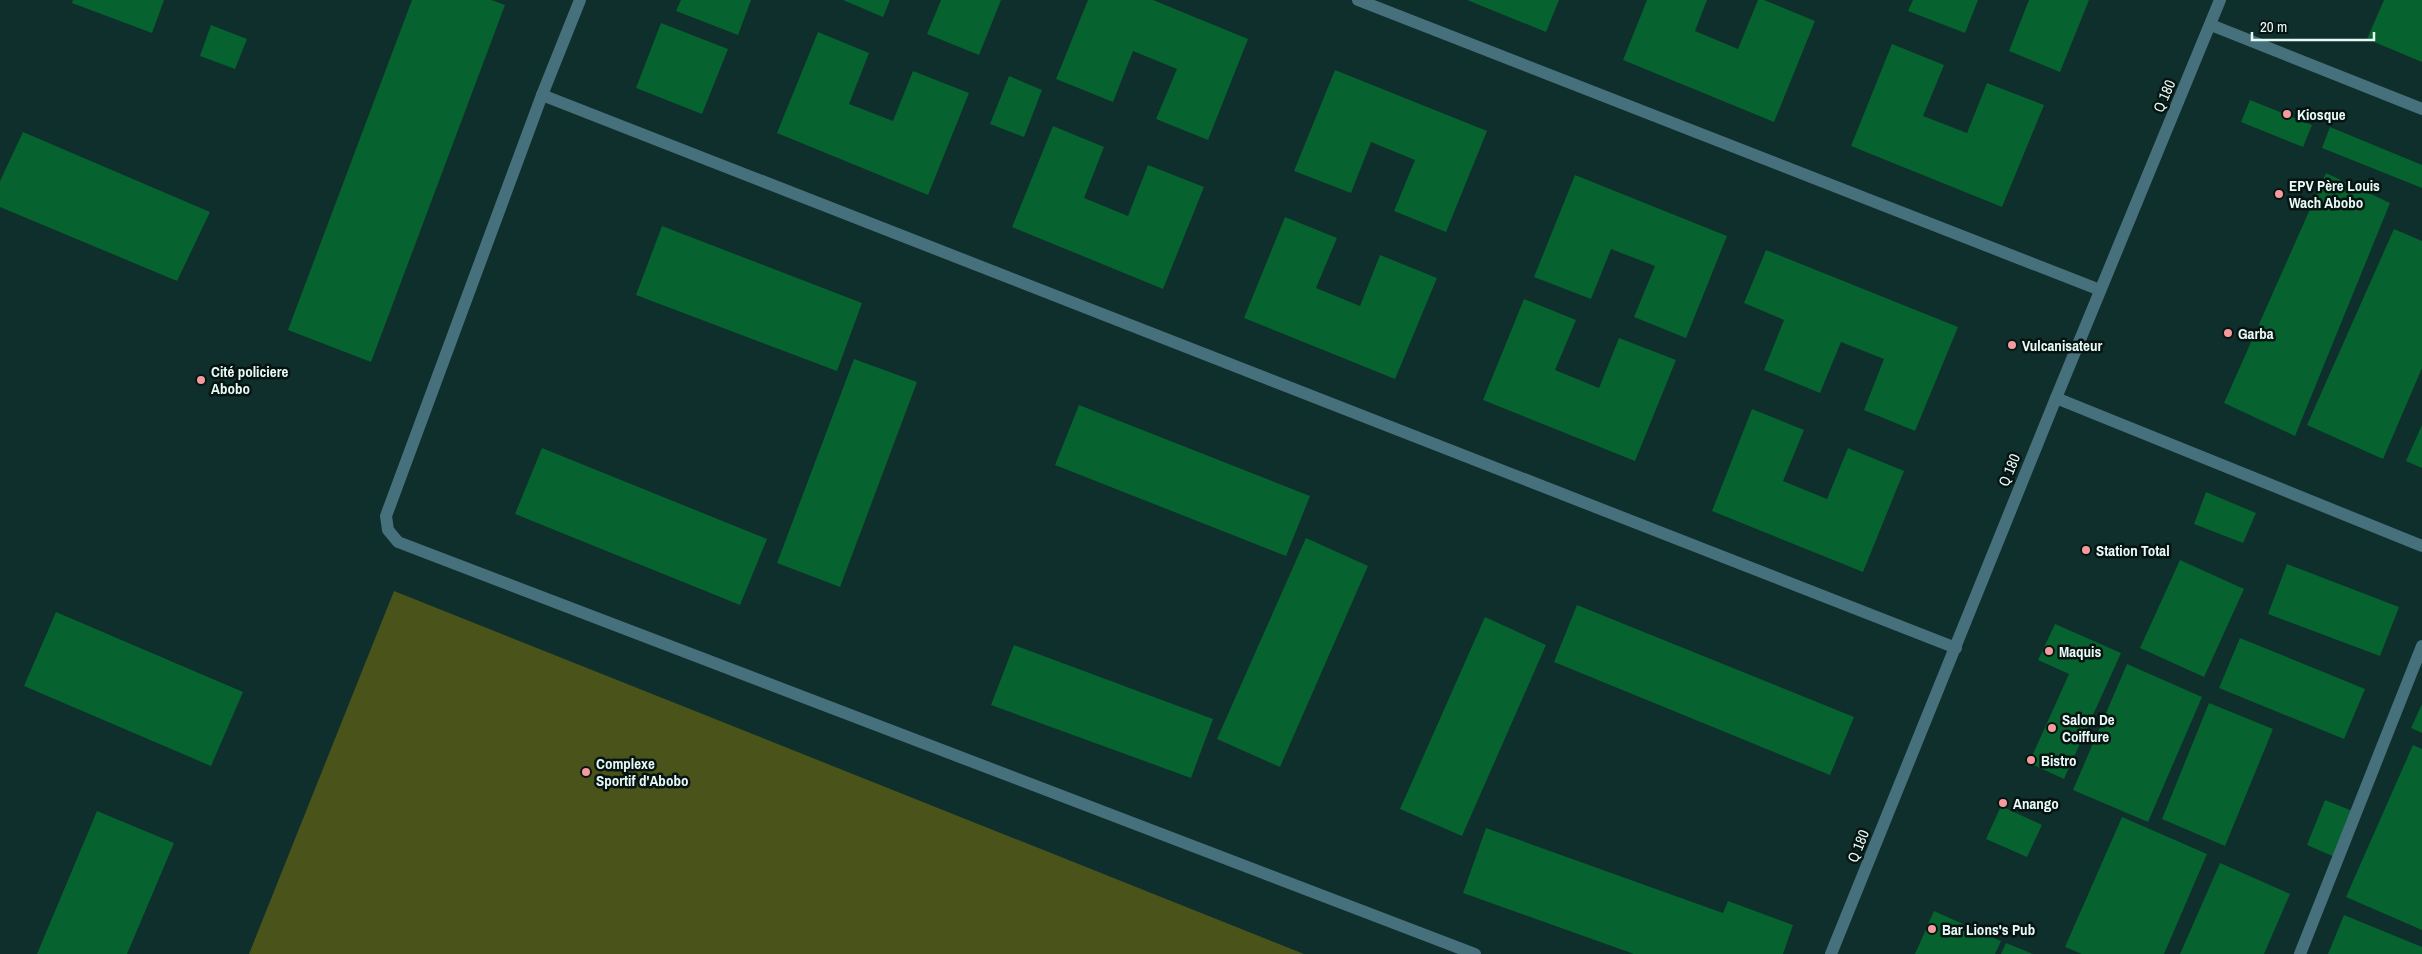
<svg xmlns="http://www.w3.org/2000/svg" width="2422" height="954" font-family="'Archivo Narrow',sans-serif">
  <rect width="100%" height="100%" fill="#0e2f2b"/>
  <polygon fill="#4a531a" points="394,591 1304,954 249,954"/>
  <g fill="#06622e">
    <polygon points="73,0 164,0 152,33 72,3"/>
    <polygon points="412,0 491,0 505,5 371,362 288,330"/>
    <polygon points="681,0 751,0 738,35 676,11"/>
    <polygon points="843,0 890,0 883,17"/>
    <polygon points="941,0 1001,0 979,55 927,34"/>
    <polygon points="1088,0 1153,0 1248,39 1208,140 1156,119 1177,69 1133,51 1113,102 1056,79"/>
    <polygon points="1467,0 1559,0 1546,32"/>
    <polygon points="1647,0 1707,0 1695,31 1738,49 1758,0 1764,0 1815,21 1774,122 1623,60"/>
    <polygon points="1913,0 1978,0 1965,33 1908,11"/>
    <polygon points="2029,0 2089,0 2060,72 2009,51"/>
    <polygon points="2384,0 2422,0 2422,62 2367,39"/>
    <polygon points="661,23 728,49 702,114 636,88"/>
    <polygon points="211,25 247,39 235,69 200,56"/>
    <polygon points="818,32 869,53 849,104 893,121 913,71 969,93 928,195 777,133"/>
    <polygon points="1892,44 1944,65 1923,116 1967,133 1987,83 2044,105 2002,207 1851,146"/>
    <polygon points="1335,70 1487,131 1446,232 1394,211 1415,160 1371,142 1351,193 1294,171"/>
    <polygon points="1009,76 1042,90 1024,137 990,124"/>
    <polygon points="2250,100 2312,125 2303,147 2241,122"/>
    <polygon points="1053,126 1104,147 1084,198 1128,216 1148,165 1204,187 1163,289 1012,227"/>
    <polygon points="2330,127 2422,165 2422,188 2322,148"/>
    <polygon points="23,132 210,212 177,281 0,207 0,181"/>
    <polygon points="2326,173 2390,203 2295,436 2224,403"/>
    <polygon points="1575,175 1727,236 1686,338 1634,317 1655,266 1611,249 1591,299 1534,277"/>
    <polygon points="1285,217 1337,238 1316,288 1360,306 1380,255 1437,278 1395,379 1244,318"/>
    <polygon points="662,226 862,303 837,371 636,295"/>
    <polygon points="2394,229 2422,241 2422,368 2383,459 2307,425"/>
    <polygon points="1766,250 1958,327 1915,431 1864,410 1884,359 1841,342 1820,393 1764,370 1784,320 1744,303"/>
    <polygon points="1524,299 1576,320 1555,370 1599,388 1619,338 1676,360 1635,461 1483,400"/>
    <polygon points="854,359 917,382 840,587 777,563"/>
    <polygon points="1079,405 1310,496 1286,556 1055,465"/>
    <polygon points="1752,409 1804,430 1783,481 1827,499 1848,448 1904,471 1863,572 1712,511"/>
    <polygon points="2422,425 2422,468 2406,461"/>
    <polygon points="542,448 767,539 740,605 515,514"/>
    <polygon points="2206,492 2256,513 2243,543 2194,524"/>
    <polygon points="1306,538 1368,566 1280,767 1217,739"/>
    <polygon points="2180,560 2244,589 2204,677 2140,648"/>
    <polygon points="2287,564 2399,607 2380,656 2268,614"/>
    <polygon points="1577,605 1854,717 1830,775 1554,662"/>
    <polygon points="56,612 243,692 211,766 24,686"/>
    <polygon points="1485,617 1546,645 1462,836 1400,809"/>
    <polygon points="2055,624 2121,653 2064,779 2029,763 2069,674 2038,660"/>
    <polygon points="2240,638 2365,689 2344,739 2219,688"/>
    <polygon points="1014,645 1213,719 1191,778 991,705"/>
    <polygon points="2127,664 2202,697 2148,822 2073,790"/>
    <polygon points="2209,703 2273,729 2225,846 2162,819"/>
    <polygon points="2422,704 2422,733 2411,728"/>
    <polygon points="2413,745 2422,749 2422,930 2346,897"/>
    <polygon points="2325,800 2355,812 2337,858 2307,845"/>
    <polygon points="2001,806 2042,825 2027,857 1986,839"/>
    <polygon points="97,811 174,843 127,954 37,954"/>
    <polygon points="2122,817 2207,854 2164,954 2082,954 2065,947"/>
    <polygon points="1486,828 1723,913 1728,901 1793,925 1783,954 1634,954 1463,893"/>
    <polygon points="2220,863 2290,894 2264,954 2180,954"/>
    <polygon points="1934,911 2001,941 1995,954 1915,954"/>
    <polygon points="2344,915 2422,947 2422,954 2328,954"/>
    <polygon points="2006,943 2033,954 2001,954"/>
  </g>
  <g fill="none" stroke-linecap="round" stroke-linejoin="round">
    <g stroke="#45707c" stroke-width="12">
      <polyline points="580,0 542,95 386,516 388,530 398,542 1475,954"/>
      <polyline points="1358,0 2100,290"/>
      <polyline points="2211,25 2422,109"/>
      <polyline points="542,95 1956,648"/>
      <polyline points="2056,398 2422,546"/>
      <polyline points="2300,954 2422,646"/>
    </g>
    <polyline stroke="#45707c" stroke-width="12" points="1831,954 2056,398 2220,0"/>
  </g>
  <g fill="#f59b9d" stroke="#071412" stroke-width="2">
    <circle cx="2287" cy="114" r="5"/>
    <circle cx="2279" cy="194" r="5"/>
    <circle cx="2228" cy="333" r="5"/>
    <circle cx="2012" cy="345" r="5"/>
    <circle cx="201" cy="380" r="5"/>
    <circle cx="2086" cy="550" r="5"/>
    <circle cx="2049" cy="651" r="5"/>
    <circle cx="2052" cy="728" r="5"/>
    <circle cx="2031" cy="760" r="5"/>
    <circle cx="586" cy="772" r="5"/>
    <circle cx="2003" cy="803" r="5"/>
    <circle cx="1932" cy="929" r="5"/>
  </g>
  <g text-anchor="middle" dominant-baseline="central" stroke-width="5" stroke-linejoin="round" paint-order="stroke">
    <g font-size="15" fill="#e7faf6" stroke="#071412">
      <text transform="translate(2164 96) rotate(-67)">Q 180</text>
      <text transform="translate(2009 470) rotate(-68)">Q 180</text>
      <text transform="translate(1858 846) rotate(-68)">Q 180</text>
    </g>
    <g font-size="15" font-weight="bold" fill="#e7faf6" stroke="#071412" text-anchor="start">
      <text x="2297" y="114">Kiosque</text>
      <text x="2289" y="185">EPV Père Louis<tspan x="2289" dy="17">Wach Abobo</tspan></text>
      <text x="2238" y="333">Garba</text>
      <text x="2022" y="345">Vulcanisateur</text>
      <text x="211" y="371">Cité policiere<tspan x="211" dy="17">Abobo</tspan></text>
      <text x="2096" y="550">Station Total</text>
      <text x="2059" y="651">Maquis</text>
      <text x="2062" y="719">Salon De<tspan x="2062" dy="17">Coiffure</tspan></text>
      <text x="2041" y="760">Bistro</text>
      <text x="596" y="763">Complexe<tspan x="596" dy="17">Sportif d'Abobo</tspan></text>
      <text x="2013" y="803">Anango</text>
      <text x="1942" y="929">Bar Lions's Pub</text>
    </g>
  </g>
  <path d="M2252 32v8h122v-8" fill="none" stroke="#e7faf6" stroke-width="2.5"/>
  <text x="2260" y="32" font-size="15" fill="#e7faf6" stroke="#071412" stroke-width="4" paint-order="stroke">20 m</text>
</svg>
